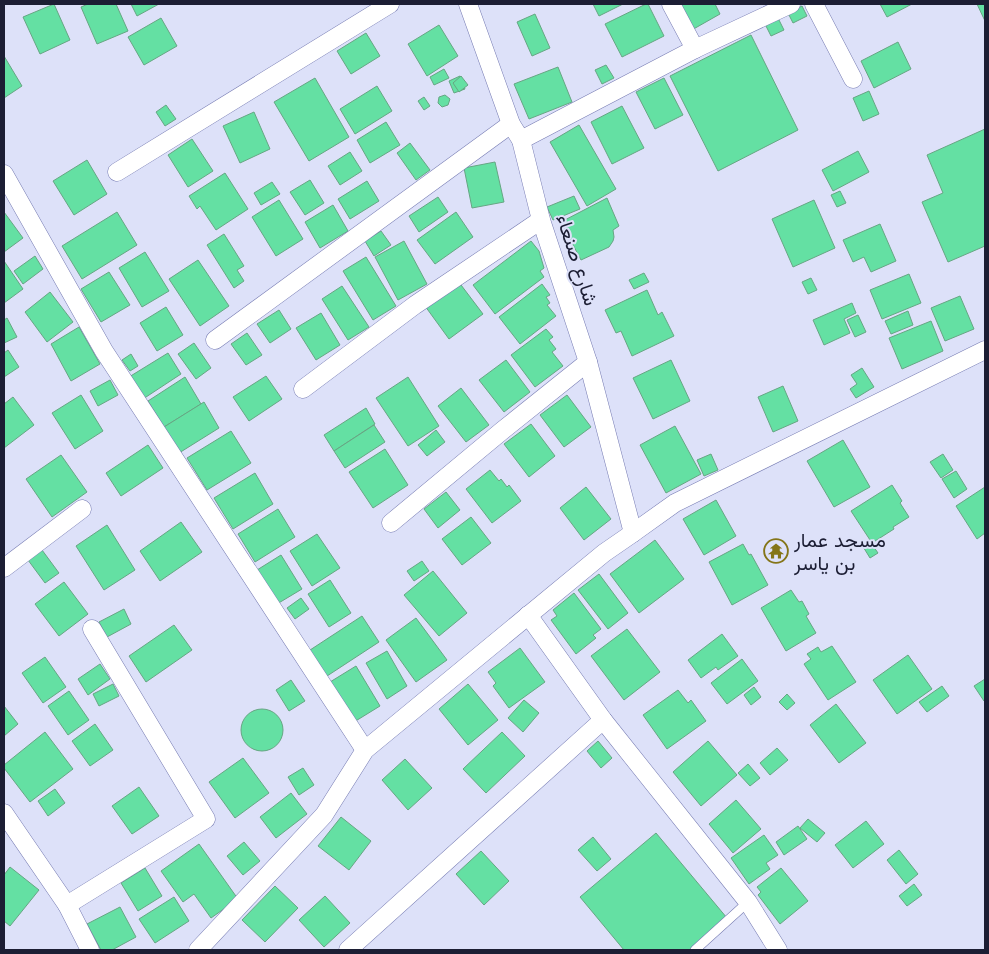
<svg xmlns="http://www.w3.org/2000/svg" width="989" height="954" font-family="Jost,Vazirmatn,sans-serif">
  <rect width="100%" height="100%" fill="#dde1f9"/>
  <g fill="#64e0a3" stroke="#66a683">
    <polygon points="54,4 70,40 40,54 23,17"/>
    <polygon points="88,4 116,4 128,31 97,44 81,7"/>
    <polygon points="131,4 159,4 137,16"/>
    <polygon points="593,4 623,4 599,16"/>
    <polygon points="646,4 648,4 664,36 622,57 605,24"/>
    <polygon points="675,4 715,4 720,14 690,31"/>
    <polygon points="880,4 912,4 887,17"/>
    <polygon points="977,4 985,4 985,21"/>
    <polygon points="802,6 807,16 793,23 788,13"/>
    <polygon points="535,14 550,48 532,56 517,22"/>
    <polygon points="161,18 177,46 144,65 128,37"/>
    <polygon points="778,18 784,30 771,36 765,24"/>
    <polygon points="439,25 458,56 427,76 408,44"/>
    <polygon points="366,33 380,56 351,74 337,51"/>
    <polygon points="751,35 798,130 718,171 670,76"/>
    <polygon points="898,42 911,69 874,88 861,61"/>
    <polygon points="4,56 22,86 4,98"/>
    <polygon points="606,65 614,78 602,84 595,70"/>
    <polygon points="558,67 572,102 529,119 514,84"/>
    <polygon points="444,69 449,78 434,85 430,77"/>
    <polygon points="460,76 465,89 454,93 449,81"/>
    <polygon points="461,76 468,85 459,92 453,83"/>
    <polygon points="315,78 349,137 309,161 274,102"/>
    <polygon points="664,78 683,115 655,129 636,92"/>
    <polygon points="377,86 392,111 355,134 340,109"/>
    <polygon points="869,91 879,114 863,121 853,98"/>
    <polygon points="445,95 450,99 448,105 442,107 438,103 439,97"/>
    <polygon points="424,97 430,106 424,110 418,101"/>
    <polygon points="166,105 176,119 165,126 156,112"/>
    <polygon points="622,106 644,148 612,164 591,122"/>
    <polygon points="254,112 270,149 240,163 223,126"/>
    <polygon points="386,122 400,145 370,163 357,140"/>
    <polygon points="579,125 616,189 587,206 550,142"/>
    <polygon points="985,129 985,246 948,262 922,202 943,193 927,155"/>
    <polygon points="192,139 213,171 188,187 168,155"/>
    <polygon points="410,143 430,170 416,180 397,153"/>
    <polygon points="858,151 869,172 833,191 822,170"/>
    <polygon points="350,152 362,171 340,185 328,166"/>
    <polygon points="87,160 107,194 74,215 53,181"/>
    <polygon points="495,162 504,202 472,208 464,168"/>
    <polygon points="225,173 248,209 216,230 200,206 197,209 189,196"/>
    <polygon points="310,180 324,203 305,215 290,192"/>
    <polygon points="367,181 379,201 350,219 338,199"/>
    <polygon points="272,182 280,194 261,205 254,193"/>
    <polygon points="840,191 846,203 837,207 831,195"/>
    <polygon points="574,196 580,209 553,220 547,207"/>
    <polygon points="438,197 448,212 419,232 409,216"/>
    <polygon points="607,198 619,226 613,230 614,237 613,241 609,247 581,260 561,222"/>
    <polygon points="279,200 303,239 276,256 252,217"/>
    <polygon points="814,200 835,248 793,267 772,219"/>
    <polygon points="333,205 348,231 320,248 305,222"/>
    <polygon points="4,212 23,238 4,252"/>
    <polygon points="117,212 137,245 82,279 62,246"/>
    <polygon points="456,212 473,237 435,264 417,240"/>
    <polygon points="880,224 896,261 871,272 864,257 853,262 843,240"/>
    <polygon points="381,231 391,245 374,256 365,241"/>
    <polygon points="224,234 244,266 237,270 244,281 234,288 207,245"/>
    <polygon points="404,241 427,284 398,300 375,257"/>
    <polygon points="531,241 539,251 544,268 540,271 544,277 495,314 473,285"/>
    <polygon points="145,252 169,291 142,307 119,268"/>
    <polygon points="35,256 43,269 23,284 14,271"/>
    <polygon points="366,257 396,306 373,320 343,271"/>
    <polygon points="198,260 229,306 200,326 169,279"/>
    <polygon points="4,261 23,289 4,303"/>
    <polygon points="109,272 130,305 101,322 81,289"/>
    <polygon points="644,273 649,282 634,289 629,280"/>
    <polygon points="909,274 921,303 882,319 870,290"/>
    <polygon points="811,278 817,290 808,294 802,282"/>
    <polygon points="458,281 483,314 449,339 425,306"/>
    <polygon points="542,284 550,295 546,297 550,303 547,305 556,316 520,344 499,317"/>
    <polygon points="342,286 369,327 348,340 322,299"/>
    <polygon points="647,290 658,315 662,312 674,336 632,356 621,331 616,333 605,310"/>
    <polygon points="50,292 73,322 47,342 25,312"/>
    <polygon points="960,296 974,329 945,341 931,308"/>
    <polygon points="852,303 856,313 844,319 850,333 824,345 813,320"/>
    <polygon points="166,307 183,335 157,351 140,323"/>
    <polygon points="279,310 291,329 270,343 257,324"/>
    <polygon points="908,311 913,325 891,334 885,321"/>
    <polygon points="321,313 340,345 316,360 296,328"/>
    <polygon points="858,315 866,332 855,337 847,320"/>
    <polygon points="7,318 17,337 4,343 4,320"/>
    <polygon points="931,321 943,351 902,369 889,338"/>
    <polygon points="79,327 100,364 71,381 51,344"/>
    <polygon points="546,329 553,337 549,340 556,349 552,352 563,366 535,387 511,355"/>
    <polygon points="247,333 262,355 246,365 231,344"/>
    <polygon points="194,343 211,368 196,379 178,354"/>
    <polygon points="8,350 19,367 4,377 4,353"/>
    <polygon points="168,353 181,374 143,399 129,377"/>
    <polygon points="131,354 138,366 130,371 122,360"/>
    <polygon points="506,360 530,392 504,412 479,380"/>
    <polygon points="671,360 690,401 653,419 633,378"/>
    <polygon points="862,368 874,387 856,398 850,389 857,384 851,375"/>
    <polygon points="266,376 282,399 249,421 233,397"/>
    <polygon points="185,377 201,404 164,427 148,401"/>
    <polygon points="408,377 439,426 408,446 376,398"/>
    <polygon points="110,380 118,395 98,406 90,391"/>
    <polygon points="783,386 798,421 773,432 758,397"/>
    <polygon points="461,388 489,425 466,442 438,406"/>
    <polygon points="81,395 103,431 75,449 52,413"/>
    <polygon points="567,395 591,427 564,447 540,415"/>
    <polygon points="13,397 34,425 4,448 4,404"/>
    <polygon points="204,402 219,428 179,453 164,427"/>
    <polygon points="366,408 375,424 334,451 324,435"/>
    <polygon points="531,424 555,456 529,477 504,444"/>
    <polygon points="374,425 385,442 345,468 334,451"/>
    <polygon points="675,426 701,474 666,493 640,445"/>
    <polygon points="436,430 445,442 427,456 418,445"/>
    <polygon points="231,431 251,463 207,490 187,458"/>
    <polygon points="843,440 870,487 834,507 807,461"/>
    <polygon points="148,445 163,468 121,496 106,473"/>
    <polygon points="385,449 408,485 373,508 349,472"/>
    <polygon points="711,454 718,470 704,476 697,460"/>
    <polygon points="943,454 953,470 941,478 930,462"/>
    <polygon points="61,455 87,492 52,517 26,479"/>
    <polygon points="490,470 499,481 501,479 507,487 509,485 521,501 492,523 466,489"/>
    <polygon points="956,471 967,489 954,498 942,479"/>
    <polygon points="255,473 273,504 233,529 214,498"/>
    <polygon points="892,485 902,501 900,503 909,517 893,527 894,529 872,543 851,511"/>
    <polygon points="586,487 611,519 584,540 560,508"/>
    <polygon points="985,487 985,533 977,539 956,506"/>
    <polygon points="446,492 460,510 438,528 424,509"/>
    <polygon points="716,500 736,536 704,555 683,519"/>
    <polygon points="278,509 295,537 255,562 238,534"/>
    <polygon points="471,517 491,543 462,565 442,539"/>
    <polygon points="181,522 202,552 160,581 140,551"/>
    <polygon points="107,525 135,570 104,590 76,546"/>
    <polygon points="317,534 340,568 312,586 290,551"/>
    <polygon points="655,540 684,579 639,613 610,574"/>
    <polygon points="869,540 878,553 870,558 862,545"/>
    <polygon points="743,544 749,555 751,554 768,585 732,605 709,562"/>
    <polygon points="42,550 59,573 45,583 28,560"/>
    <polygon points="281,555 302,589 277,604 257,570"/>
    <polygon points="422,561 429,571 414,581 407,571"/>
    <polygon points="433,571 467,613 439,636 404,595"/>
    <polygon points="599,574 628,613 608,629 578,590"/>
    <polygon points="330,580 351,613 329,627 308,594"/>
    <polygon points="64,582 88,614 59,636 35,604"/>
    <polygon points="791,590 799,602 802,601 809,614 806,616 816,633 786,651 761,608"/>
    <polygon points="574,593 601,629 593,635 596,638 576,654 551,620 557,616 553,610"/>
    <polygon points="301,598 309,609 295,619 287,608"/>
    <polygon points="124,609 131,624 107,637 99,622"/>
    <polygon points="362,616 379,642 324,678 307,652"/>
    <polygon points="416,618 447,660 416,682 386,640"/>
    <polygon points="174,625 192,650 146,682 129,656"/>
    <polygon points="627,629 660,672 624,700 591,656"/>
    <polygon points="722,634 738,656 718,670 716,667 701,678 688,660"/>
    <polygon points="832,646 856,682 828,700 804,664 811,659 807,654 818,647 821,652"/>
    <polygon points="520,648 545,682 509,708 493,686 496,683 488,672"/>
    <polygon points="387,651 407,686 387,699 366,663"/>
    <polygon points="908,655 932,689 897,714 873,680"/>
    <polygon points="45,657 66,687 43,703 22,673"/>
    <polygon points="742,659 758,681 727,704 711,683"/>
    <polygon points="100,664 110,679 88,695 78,679"/>
    <polygon points="356,666 380,706 354,722 330,682"/>
    <polygon points="985,679 985,700 984,701 974,686"/>
    <polygon points="291,680 305,701 289,711 276,690"/>
    <polygon points="113,684 119,696 99,706 93,694"/>
    <polygon points="468,684 498,720 468,745 439,709"/>
    <polygon points="942,686 949,696 927,712 919,702"/>
    <polygon points="754,687 761,697 751,705 744,695"/>
    <polygon points="678,690 688,703 691,700 706,721 667,749 643,715"/>
    <polygon points="69,691 89,720 68,735 48,706"/>
    <polygon points="787,694 795,703 787,710 779,702"/>
    <polygon points="524,700 539,713 523,732 508,718"/>
    <polygon points="836,704 866,743 839,763 810,725"/>
    <polygon points="4,706 18,724 4,736"/>
    <circle cx="262" cy="730" r="21"/>
    <polygon points="95,724 113,750 90,766 72,741"/>
    <polygon points="45,732 73,769 30,802 4,768 4,765"/>
    <polygon points="502,732 525,756 486,793 463,769"/>
    <polygon points="598,741 612,758 601,768 587,751"/>
    <polygon points="708,741 737,775 701,806 673,772"/>
    <polygon points="777,748 788,760 770,775 760,763"/>
    <polygon points="243,758 269,793 235,818 209,782"/>
    <polygon points="405,759 432,788 408,810 382,780"/>
    <polygon points="748,764 760,778 750,786 738,773"/>
    <polygon points="303,768 314,785 299,795 288,777"/>
    <polygon points="139,787 159,816 132,834 112,806"/>
    <polygon points="55,789 65,803 48,816 38,801"/>
    <polygon points="291,793 307,814 276,838 260,817"/>
    <polygon points="736,800 761,829 733,853 709,824"/>
    <polygon points="341,817 371,841 349,870 318,846"/>
    <polygon points="808,819 825,833 817,842 800,828"/>
    <polygon points="866,821 884,844 853,868 835,845"/>
    <polygon points="798,826 807,839 784,855 776,842"/>
    <polygon points="656,833 727,918 689,950 624,950 580,897"/>
    <polygon points="764,835 778,855 766,863 770,869 749,884 731,858"/>
    <polygon points="593,837 611,859 597,871 578,850"/>
    <polygon points="244,842 260,861 243,875 227,856"/>
    <polygon points="199,844 238,899 211,918 194,894 183,902 161,871"/>
    <polygon points="899,850 918,874 906,884 887,860"/>
    <polygon points="481,851 509,881 484,905 456,874"/>
    <polygon points="10,867 39,890 10,926 4,921 4,875"/>
    <polygon points="145,868 162,896 138,911 121,883"/>
    <polygon points="781,868 808,901 780,924 758,895 761,892 757,887"/>
    <polygon points="914,884 922,895 907,906 899,896"/>
    <polygon points="275,886 298,908 265,942 242,920"/>
    <polygon points="325,896 350,923 324,947 299,920"/>
    <polygon points="174,897 189,921 155,943 139,919"/>
    <polygon points="120,907 136,937 112,950 101,950 87,924"/>
  </g>
  <g fill="none" stroke-linecap="round" stroke-linejoin="round">
    <g stroke="#777cb3" stroke-width="10">
      <polyline id="lane" points="695,950 748,902"/>
    </g>
    <g stroke="#777cb3" stroke-width="19">
      <g id="street">
        <polyline points="468,4 511,124 521,140 541,220 588,362 633,533"/>
        <polyline points="671,4 695,49"/>
        <polyline points="814,4 853,79"/>
        <polyline points="521,140 695,49 791,4"/>
        <polyline points="117,172 390,4"/>
        <polyline points="4,174 104,351 365,750"/>
        <polyline points="215,340 511,124"/>
        <polyline points="303,389 415,305 541,220"/>
        <polyline points="391,523 503,430 588,362"/>
        <polyline points="4,568 82,509"/>
        <polyline points="528,615 603,720 748,902 778,950"/>
        <polyline points="4,813 67,905 90,950"/>
        <polyline points="67,905 206,819 92,629"/>
        <polyline points="198,950 324,815 365,750 604,553 633,533 675,503 985,350"/>
        <polyline points="348,950 603,720"/>
      </g>
    </g>
    <use href="#lane" stroke="#fff" stroke-width="9"/>
    <use href="#street" stroke="#fff" stroke-width="18"/>
  </g>
  <defs>
    <g id="temple-ring" transform="scale(1.25)"><circle r="9.5" fill="#dde1f9" stroke="#847518" stroke-width="1.5"/><path d="M0-6L5-2H3V0L6.5 2.5H4V6H1.5V3h-3V6H-4V2.5H-6.5L-3 0V-2H-5Z" fill="#847518"/></g>
  </defs>
  <g fill-rule="evenodd">
    <use href="#temple-ring" x="776" y="551"/>
  </g>
  <g text-anchor="middle" dominant-baseline="central" stroke-width="4" stroke-linejoin="round" paint-order="stroke">
    <g font-size="20" fill="#1c1e34" stroke="#dde1f9">
      <text transform="translate(577 260) rotate(72)">شارع صنعاء</text>
    </g>
    <g font-size="20" fill="#1c1e34" stroke="#dde1f9" text-anchor="start">
      <text x="794" y="540">مسجد عمار<tspan x="794" dy="23">بن ياسر</tspan></text>
    </g>
  </g>
  <rect width="989" height="954" fill="none" stroke="#1c1e34" stroke-width="10"/>
</svg>
